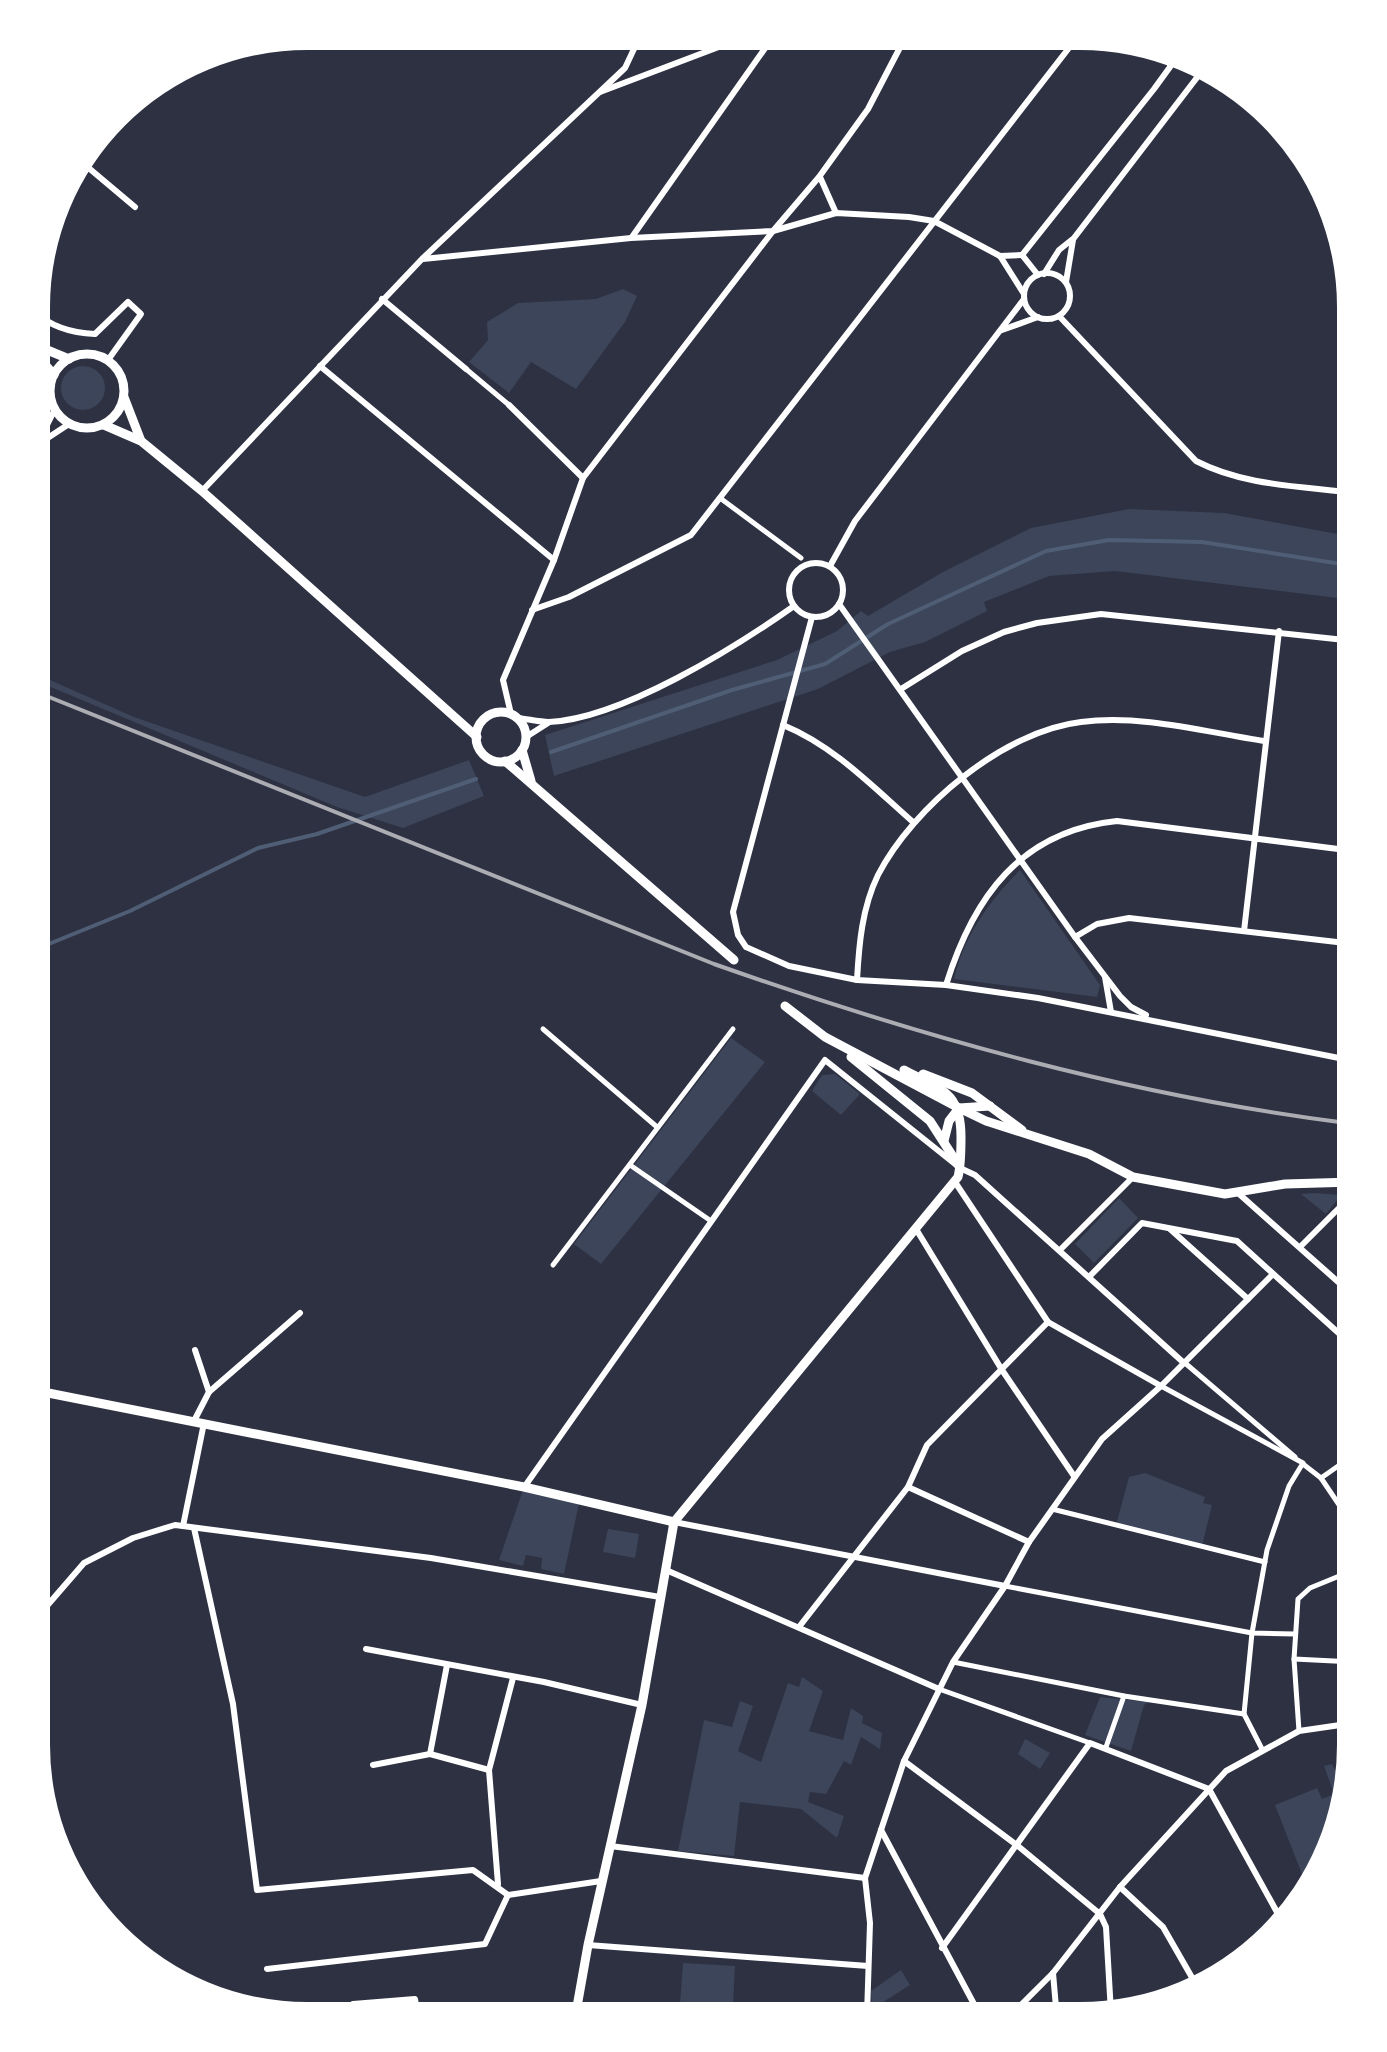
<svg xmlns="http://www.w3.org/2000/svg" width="1387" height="2052" font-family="'Public Sans',sans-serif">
  <rect width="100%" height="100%" fill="#2d3142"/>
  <g fill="#3c4559">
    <polygon points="623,289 637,296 625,322 576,389 531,362 509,393 469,362 488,340 487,322 518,303 596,299"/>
    <circle cx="83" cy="388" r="22"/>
    <polygon points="1129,509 1224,513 1354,537 1354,600 1115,571 1049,576 984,602 987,611 925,642 890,652 818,689 554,776 545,735 777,660 837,631 861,611 868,616 943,572 1031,528"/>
    <polygon points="34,673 134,717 365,797 469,760 484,796 403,828 337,807 34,680"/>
    <path d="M1020,870L1100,985L1097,997L954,979C963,937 990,900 1020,870Z"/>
    <polygon points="731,1038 765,1062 601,1264 574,1244"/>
    <polygon points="835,1074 860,1094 841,1115 812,1091 822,1075"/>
    <polygon points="1315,1193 1341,1195 1326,1214 1301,1194"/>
    <polygon points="1119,1198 1138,1218 1094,1263 1075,1244"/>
    <polygon points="1145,1473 1205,1497 1203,1503 1212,1505 1202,1546 1116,1525 1129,1477"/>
    <polygon points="524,1487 581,1494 564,1574 541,1569 542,1558 526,1555 523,1566 499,1560"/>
    <polygon points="608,1529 639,1534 635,1558 603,1552"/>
    <polygon points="802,1677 823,1691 809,1731 843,1740 851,1708 863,1716 862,1723 882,1733 880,1749 861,1737 851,1765 844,1761 826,1794 810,1792 808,1802 844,1816 837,1838 801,1809 740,1802 734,1856 678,1851 704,1720 732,1727 740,1701 753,1706 738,1751 761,1762 788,1683 799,1687"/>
    <polygon points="1100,1697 1149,1702 1144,1705 1131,1751 1085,1735"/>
    <polygon points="1025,1739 1050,1753 1040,1769 1018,1754"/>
    <polygon points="1354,1763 1307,1887 1275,1805 1317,1788 1322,1799 1334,1794 1324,1766 1332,1764 1335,1770"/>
    <polygon points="683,1963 735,1966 733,2005 774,2007 785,2019 652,2018 653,2008 680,2004"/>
    <polygon points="901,1970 910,1985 872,2009 871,1991"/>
  </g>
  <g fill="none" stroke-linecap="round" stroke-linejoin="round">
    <g stroke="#4f5d75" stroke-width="4">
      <polyline points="551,752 732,690 825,664 888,624 1046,551 1109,540 1202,542 1354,566"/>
      <polyline points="34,950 130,911 258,848 317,834 476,779"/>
    </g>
    <g stroke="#fff" stroke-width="5">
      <polyline points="466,369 509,405"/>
      <polyline points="720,498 801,558"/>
      <polyline points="543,1029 657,1127"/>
      <polyline points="630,1165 711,1221"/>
      <polyline points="553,1265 733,1029"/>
      <polyline points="1185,1363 1295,1457"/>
      <polyline points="1161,1386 1303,1463 1289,1486 1267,1550 1252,1633 1244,1714 1262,1749"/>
      <polyline points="1303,1464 1321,1478 1354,1527"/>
      <polyline points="1321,1478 1354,1455"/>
      <polyline points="1052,1509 1265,1562"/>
      <polyline points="1005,1586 1252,1633 1295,1634"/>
      <polyline points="1294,1659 1354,1662"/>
      <polyline points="953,1662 1124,1696 1244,1714"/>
      <polyline points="939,1689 1090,1743"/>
      <polyline points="1299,1731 1294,1659 1298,1599 1310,1588 1354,1570"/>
      <polyline points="1106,1747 1124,1696"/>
    </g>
    <g stroke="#fff" stroke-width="6">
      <polyline points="600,92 753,34"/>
      <polyline points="78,159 135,207"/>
      <polyline points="820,177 836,213"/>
      <polyline points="632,237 775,34"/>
      <polyline points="1022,255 1154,89 1170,67 1170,57"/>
      <polyline points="1022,255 1038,275"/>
      <polyline points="1000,256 1022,255"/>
      <polyline points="423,259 631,238 773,231 836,213 909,217 934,221 1000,256 1024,294"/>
      <circle cx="1047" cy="296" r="23"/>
      <polyline points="1044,274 1059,250 1074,238 1202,71"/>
      <polyline points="1066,282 1073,240"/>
      <polyline points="382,299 466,369"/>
      <path d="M35,312C52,328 73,333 95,334L128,302L141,314L108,360"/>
      <path d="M1059,316L1196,461C1244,486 1301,486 1354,493"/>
      <polyline points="1002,330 1038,317"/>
      <polyline points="320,366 554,560"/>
      <polyline points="35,394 51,401"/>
      <polyline points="509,405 583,478"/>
      <polyline points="40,443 69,424"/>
      <polyline points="35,449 55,409"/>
      <polyline points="202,491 422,259 625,68 641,34"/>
      <circle cx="816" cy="590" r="27"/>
      <polyline points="830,566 855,521 1024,299"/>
      <polyline points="839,604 1075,937 1120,996 1131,1007 1146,1015"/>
      <polyline points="532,610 569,597 691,535 1079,35"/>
      <polyline points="812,617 733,912 738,935 746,947 789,966 857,980 946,985 1038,998 1354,1061"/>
      <polyline points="901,689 962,651 1004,632 1037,623 1101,614 1354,641"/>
      <polyline points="511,714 503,680 554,560 583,478 773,231 819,177 868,109 907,34"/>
      <path d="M518,718C528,719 539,722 549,722C621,719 736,647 794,606"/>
      <path d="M783,725C834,746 872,786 913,822"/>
      <polyline points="526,737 548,723"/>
      <polyline points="1244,931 1279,631"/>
      <polyline points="1075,937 1097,924 1129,918 1354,944"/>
      <polyline points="1105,977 1111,1012"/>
      <path d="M857,980C859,944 862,908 878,875C913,807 1004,731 1081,722C1141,714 1205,732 1264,741"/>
      <path d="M946,985C973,898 1020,831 1117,821L1354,851"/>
      <polyline points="955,1182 1048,1322 1161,1386"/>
      <polyline points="1238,1193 1354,1296"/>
      <polyline points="916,1229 1002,1370 1074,1476"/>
      <polyline points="1170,1229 1248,1299"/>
      <polyline points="1301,1246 1354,1193"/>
      <polyline points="1060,1250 1133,1177"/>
      <polyline points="1089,1277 1142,1223 1237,1241 1354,1347"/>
      <polyline points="209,1392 300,1313"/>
      <polyline points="194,1421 209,1392 195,1350"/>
      <polyline points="525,1486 825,1060 960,1168 975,1175 1184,1363"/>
      <polyline points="908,1487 1029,1542"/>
      <polyline points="674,1522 1005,1586"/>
      <polyline points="183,1526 204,1423"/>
      <polyline points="194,1528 233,1704 257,1890 473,1870 508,1895 601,1881"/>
      <polyline points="666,1570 939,1689"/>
      <polyline points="33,1622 84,1563 133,1538 175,1525 431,1558 660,1597"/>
      <polyline points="799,1627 908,1487 927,1445 1048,1322"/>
      <polyline points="366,1649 544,1682 642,1705"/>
      <polyline points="430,1754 447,1665"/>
      <polyline points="904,1761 1018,1846 1100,1914 1106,1927 1111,2013"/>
      <polyline points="373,1765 430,1754 489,1770"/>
      <polyline points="1209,1789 1283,1923"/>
      <polyline points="881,1830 982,2019"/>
      <polyline points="610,1846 865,1878"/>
      <polyline points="498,1884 489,1770 513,1678"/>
      <polyline points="1120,1887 1163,1927 1198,1988"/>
      <polyline points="588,1945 868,1966"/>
      <polyline points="942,1948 1090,1743 1209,1789"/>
      <polyline points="267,1969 485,1944 508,1895"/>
      <polyline points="1053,1973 1057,2019"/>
      <polyline points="779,2008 867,2015"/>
      <polyline points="270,2011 271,2017"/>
      <polyline points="356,2017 353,2004 415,1999 418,2018"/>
      <polyline points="877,2019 867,2015 870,1923 865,1878 904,1761 953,1662 1005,1586 1029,1542 1102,1439 1161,1386 1273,1274"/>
      <polyline points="1007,2019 1053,1973 1120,1887 1226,1771 1299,1731 1354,1723"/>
    </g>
    <g stroke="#fff" stroke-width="9">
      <polyline points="35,345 69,359"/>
      <polyline points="35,353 54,375"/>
      <circle cx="87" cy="391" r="37"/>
      <polyline points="124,397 141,441"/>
      <polyline points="104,425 141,441 202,491 477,737"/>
      <circle cx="501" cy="737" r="25"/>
      <polyline points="522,750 531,781"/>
      <polyline points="505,761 734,960"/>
      <polyline points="785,1006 825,1037 959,1108 986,1121 1089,1154 1133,1177 1225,1194 1285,1184 1354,1182"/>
      <polyline points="851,1057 930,1121 959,1166"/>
      <polyline points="923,1074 972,1093 1022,1130"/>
      <polyline points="944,1141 949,1121 959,1108 990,1106"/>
      <polyline points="33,1390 524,1487 674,1522"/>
      <path d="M674,1522L958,1177C961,1165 961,1150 961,1137C961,1090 939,1089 904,1070"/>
      <polyline points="575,2018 588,1945 642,1705 674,1522"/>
    </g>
    <path stroke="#abadb3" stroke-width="4" d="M34,691L714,964C921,1037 1135,1097 1354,1124"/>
  </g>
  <path d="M0 0H1387V2052H0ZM307 50H1080A257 257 0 0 1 1337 307V1745A257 257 0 0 1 1080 2002H307A257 257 0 0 1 50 1745V307A257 257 0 0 1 307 50Z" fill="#fff" fill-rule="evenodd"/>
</svg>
